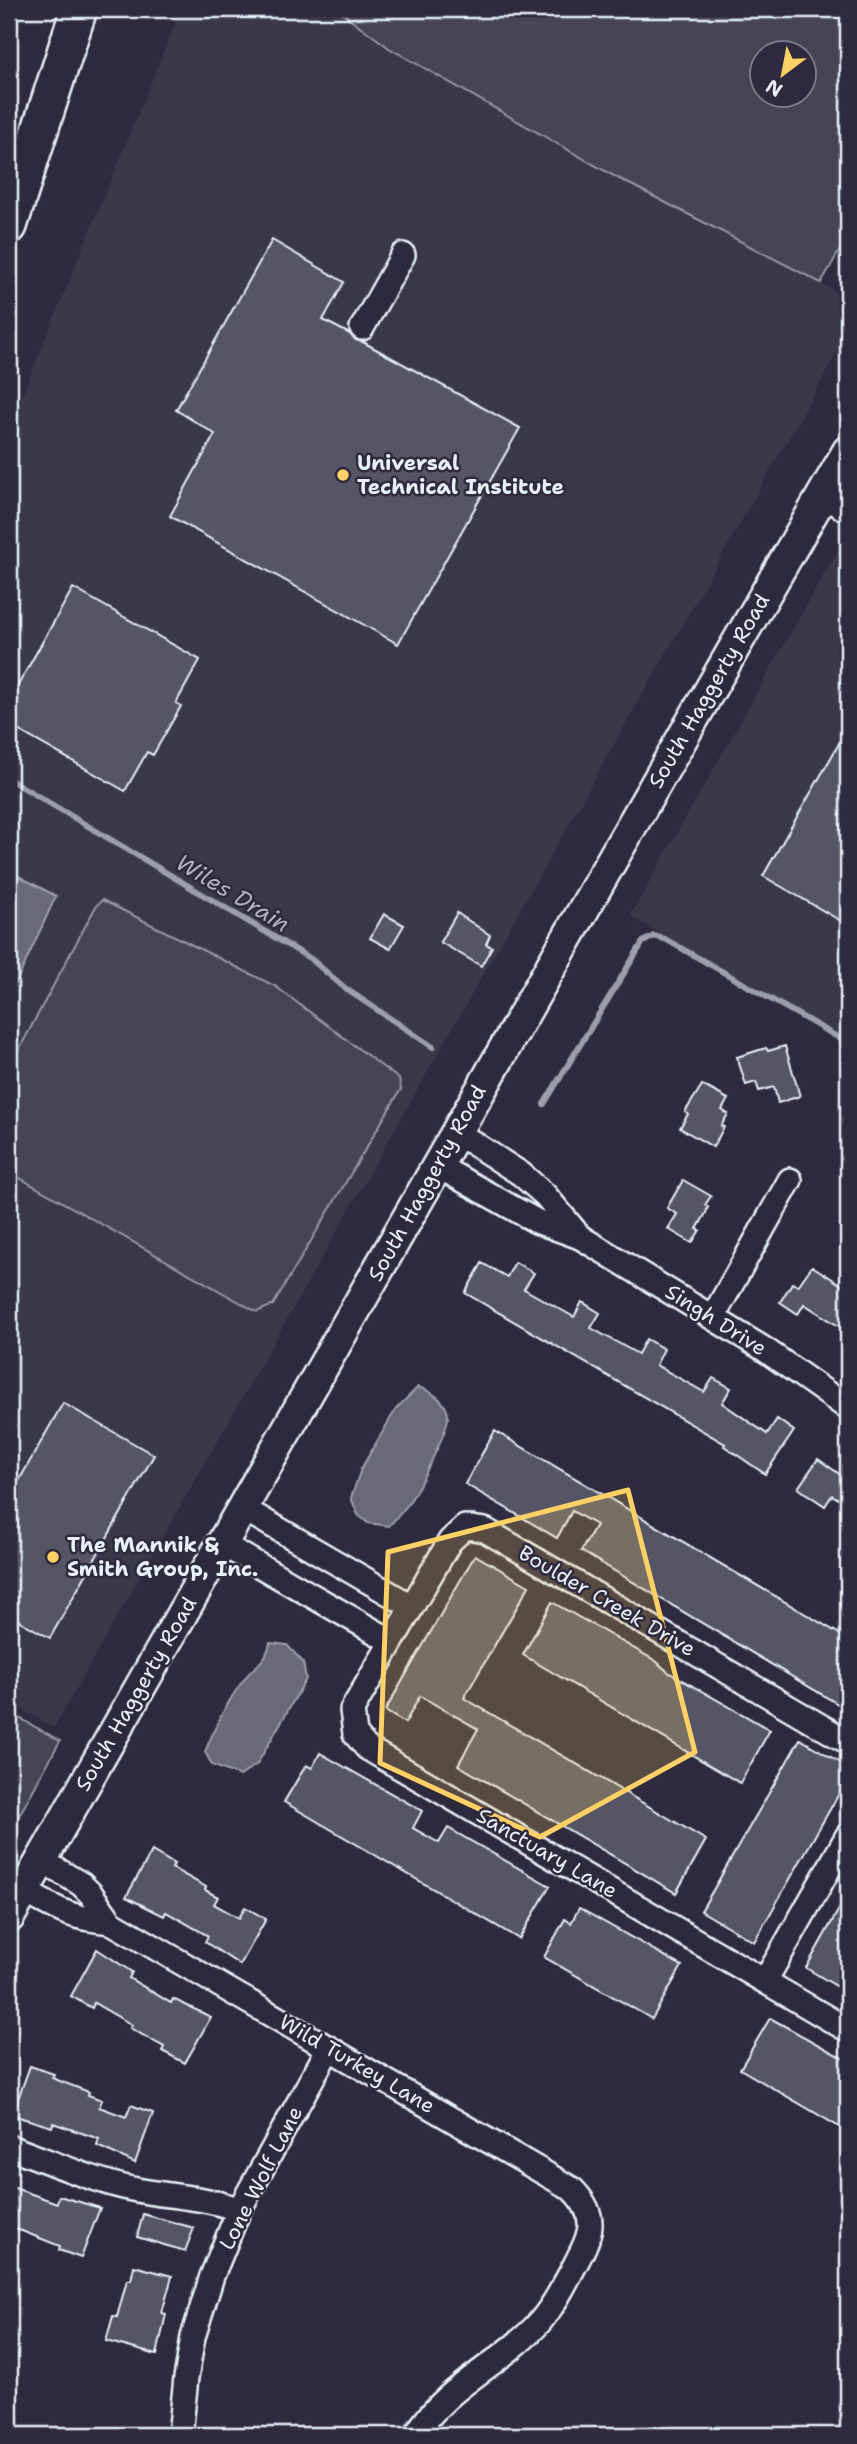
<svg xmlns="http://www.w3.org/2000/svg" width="857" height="2444" font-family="'Shantell Sans',sans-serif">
  <rect width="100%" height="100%" fill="#2f2a3d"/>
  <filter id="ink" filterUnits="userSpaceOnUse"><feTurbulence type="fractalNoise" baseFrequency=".0143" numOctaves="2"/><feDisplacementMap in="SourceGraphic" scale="14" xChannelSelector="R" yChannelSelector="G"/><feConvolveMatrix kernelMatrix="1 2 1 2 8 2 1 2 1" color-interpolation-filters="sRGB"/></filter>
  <g filter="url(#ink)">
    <g fill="#3b3749">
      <polygon points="181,9 348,9 848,299 848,334 54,1728 9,1702 9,427"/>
      <polygon points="848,532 848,1046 630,916"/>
    </g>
    <g fill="#464455" stroke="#979aa6" stroke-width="2" fill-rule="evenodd">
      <path d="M337,9H848V236L821,283L616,177L389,48ZM762,52H804V94H762Z"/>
      <polygon points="102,900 275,986 399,1079 401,1089 273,1305 257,1312 9,1172 9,1068 96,906"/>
      <polygon points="9,1712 60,1741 9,1834"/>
    </g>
    <g fill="#696978" stroke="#9c9fab" stroke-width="2">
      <polygon points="9,871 56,896 9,998"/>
      <path d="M418,1387C431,1391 447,1401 448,1416C449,1429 419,1487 410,1501C405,1510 396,1518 389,1526L368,1523L358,1515L351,1498L361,1469L396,1409Z"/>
      <path d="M270,1643L287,1645L303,1662L306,1679L257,1764L240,1776L212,1765L205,1752C215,1726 228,1700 245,1678C256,1664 266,1662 270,1643Z"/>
    </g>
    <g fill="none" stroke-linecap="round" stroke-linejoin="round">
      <g stroke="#9c9fab" stroke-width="6">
        <polyline points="9,779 311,959 346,989 433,1047"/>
        <polyline points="544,1104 643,942 654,936 665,939 848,1043"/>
      </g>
    </g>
    <g fill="#575565" stroke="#e8f1f8" stroke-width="2">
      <polygon points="272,240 344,282 323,320 350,334 356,340 363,342 520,428 398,644 170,516 215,434 176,410"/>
      <polygon points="73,588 200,660 176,703 181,706 153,755 147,752 125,791 9,725 9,701"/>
      <polygon points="848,728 848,925 763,876"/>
      <polygon points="457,913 490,935 486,944 492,947 481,966 440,942"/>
      <polygon points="384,914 404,925 390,949 370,938"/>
      <polygon points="785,1046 800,1096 778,1103 774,1087 759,1091 756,1082 746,1085 737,1057 766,1048 768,1051"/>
      <polygon points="702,1085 728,1099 722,1110 728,1114 721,1126 724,1127 713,1147 680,1128 688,1114 685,1112"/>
      <polygon points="683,1180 711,1196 705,1205 708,1207 706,1213 697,1229 700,1230 692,1243 668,1229 677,1214 667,1208"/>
      <polygon points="515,1262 534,1273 524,1289 574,1317 582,1302 600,1313 591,1328 638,1354 646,1339 664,1349 656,1365 704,1392 713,1378 731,1388 722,1403 767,1434 777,1419 794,1431 765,1474 724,1446 725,1444 465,1293 482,1263 507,1277"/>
      <polygon points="812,1266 848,1289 848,1332 804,1304 798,1314 780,1302 792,1283 798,1286"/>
      <polygon points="63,1403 154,1455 50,1638 9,1615 9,1498"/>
      <polygon points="495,1431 848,1639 848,1710 581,1551 596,1525 572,1511 557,1538 465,1484"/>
      <polygon points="818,1459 848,1480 848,1505 832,1495 825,1506 798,1488"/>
      <polygon points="475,1555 529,1586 464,1698 706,1840 676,1893 458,1765 478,1729 420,1696 405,1723 385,1711"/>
      <polygon points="552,1602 656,1661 668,1672 770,1730 740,1783 523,1655"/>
      <polygon points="800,1739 848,1767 848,1778 754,1942 701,1911"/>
      <polygon points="320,1753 422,1811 413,1828 439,1843 448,1828 550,1886 519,1939 284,1802 306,1765 312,1768"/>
      <polygon points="152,1851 174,1864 172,1868 206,1887 205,1890 218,1897 214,1904 239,1918 245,1907 266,1919 240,1965 205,1942 208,1936 166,1912 164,1916 126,1897"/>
      <polygon points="848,1893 848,1993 806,1968"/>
      <polygon points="579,1908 682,1966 652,2019 544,1957 565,1919 571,1923"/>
      <polygon points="97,1949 132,1972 129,1978 171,2003 173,1999 211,2017 185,2063 162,2051 164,2047 130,2028 132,2025 94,2003 92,2008 71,1996"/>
      <polygon points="770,2018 848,2061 848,2132 740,2069"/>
      <polygon points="30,2066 54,2074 52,2078 89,2092 88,2095 102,2100 99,2107 126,2117 131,2105 153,2113 135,2163 97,2146 99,2139 53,2123 52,2127 12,2115"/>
      <polygon points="9,2186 57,2203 59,2196 100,2208 81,2258 59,2250 60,2246 9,2226"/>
      <polygon points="143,2214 194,2228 185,2251 137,2237"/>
      <polygon points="134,2266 172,2276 162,2313 166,2314 157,2355 106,2341 113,2316 117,2317 127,2280 131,2280"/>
    </g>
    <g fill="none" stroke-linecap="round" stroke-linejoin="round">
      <g stroke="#e8f1f8" stroke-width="28">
        <g id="minor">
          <polyline points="362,328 403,255"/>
          <polyline points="822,496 848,510"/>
          <polyline points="436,1165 536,1221 580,1237 545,1195 521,1174 456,1132"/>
          <polyline points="580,1237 764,1349 848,1408"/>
          <polyline points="713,1317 790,1180"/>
          <polyline points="242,1508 411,1606"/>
          <polyline points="222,1544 391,1641"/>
          <polyline points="848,1742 485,1530 465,1527 450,1541 352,1710 355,1734 367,1748 848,2030"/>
          <path d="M24,1891C60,1911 70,1918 111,1922L91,1894L81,1884L42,1861"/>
          <path d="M111,1922L572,2189C600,2217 591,2234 575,2265C564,2285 554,2306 538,2324C501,2364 444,2387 416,2435"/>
          <polyline points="765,1981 848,1835"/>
          <path d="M9,2147C49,2161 91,2180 132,2189C168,2197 204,2196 239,2210"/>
          <polyline points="180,2435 186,2378 193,2337 212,2276 239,2210 329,2048"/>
        </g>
      </g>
      <g stroke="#e8f1f8" stroke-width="35">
        <polyline id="major" points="9,1917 621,844 848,451"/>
      </g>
      <g stroke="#e8f1f8" stroke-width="40">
        <polyline id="highway" points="9,226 79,9"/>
      </g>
      <use href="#minor" stroke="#2f2a3d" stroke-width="23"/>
      <use href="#major" stroke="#2f2a3d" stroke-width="30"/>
      <use href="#highway" stroke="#2f2a3d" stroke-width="35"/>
    </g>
  </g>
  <path fill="#ffd166" fill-opacity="0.2" stroke="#ffd166" stroke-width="5" stroke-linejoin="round" d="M628,1490L695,1752L540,1837L380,1763L388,1552Z"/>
  <g fill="#ffd166" stroke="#2f2a3d" stroke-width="2.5">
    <circle cx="343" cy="475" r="7"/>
    <circle cx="53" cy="1557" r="7"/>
  </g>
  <g text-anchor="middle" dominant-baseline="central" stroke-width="5" stroke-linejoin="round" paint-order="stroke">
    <g font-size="21" font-weight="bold" fill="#e8f1f8" stroke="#2f2a3d" text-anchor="start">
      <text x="357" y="463">Universal<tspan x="357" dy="24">Technical Institute</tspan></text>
      <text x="67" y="1545">The Mannik &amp;<tspan x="67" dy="24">Smith Group, Inc.</tspan></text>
    </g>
    <g font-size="21" fill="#e8f1f8" stroke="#2f2a3d">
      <text transform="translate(709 691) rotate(-60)">South Haggerty Road</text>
      <text transform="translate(427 1183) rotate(-61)">South Haggerty Road</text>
      <text transform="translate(716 1320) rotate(32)">Singh Drive</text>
      <text transform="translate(607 1601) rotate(30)">Boulder Creek Drive</text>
      <text transform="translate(136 1694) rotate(-60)">South Haggerty Road</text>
      <text transform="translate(547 1853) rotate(30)">Sanctuary Lane</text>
      <text transform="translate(357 2064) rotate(30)">Wild Turkey Lane</text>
      <text transform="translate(261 2178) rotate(-63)">Lone Wolf Lane</text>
    </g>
    <g font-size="23" font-style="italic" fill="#afb4be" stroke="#2f2a3d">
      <text transform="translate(233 893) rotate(31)">Wiles Drain</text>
    </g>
  </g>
  <rect width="857" height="2444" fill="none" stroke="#2f2a3d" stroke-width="35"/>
  <rect x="18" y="18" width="822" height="2409" fill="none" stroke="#e8f1f8" stroke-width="2.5" filter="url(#ink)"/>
  <g transform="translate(783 74) rotate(212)"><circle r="33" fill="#2f2a3d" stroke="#797a88" stroke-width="2"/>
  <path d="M0-5L12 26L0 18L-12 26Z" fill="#ffd166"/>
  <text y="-10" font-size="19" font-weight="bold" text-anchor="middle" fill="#e8f1f8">N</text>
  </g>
</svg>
